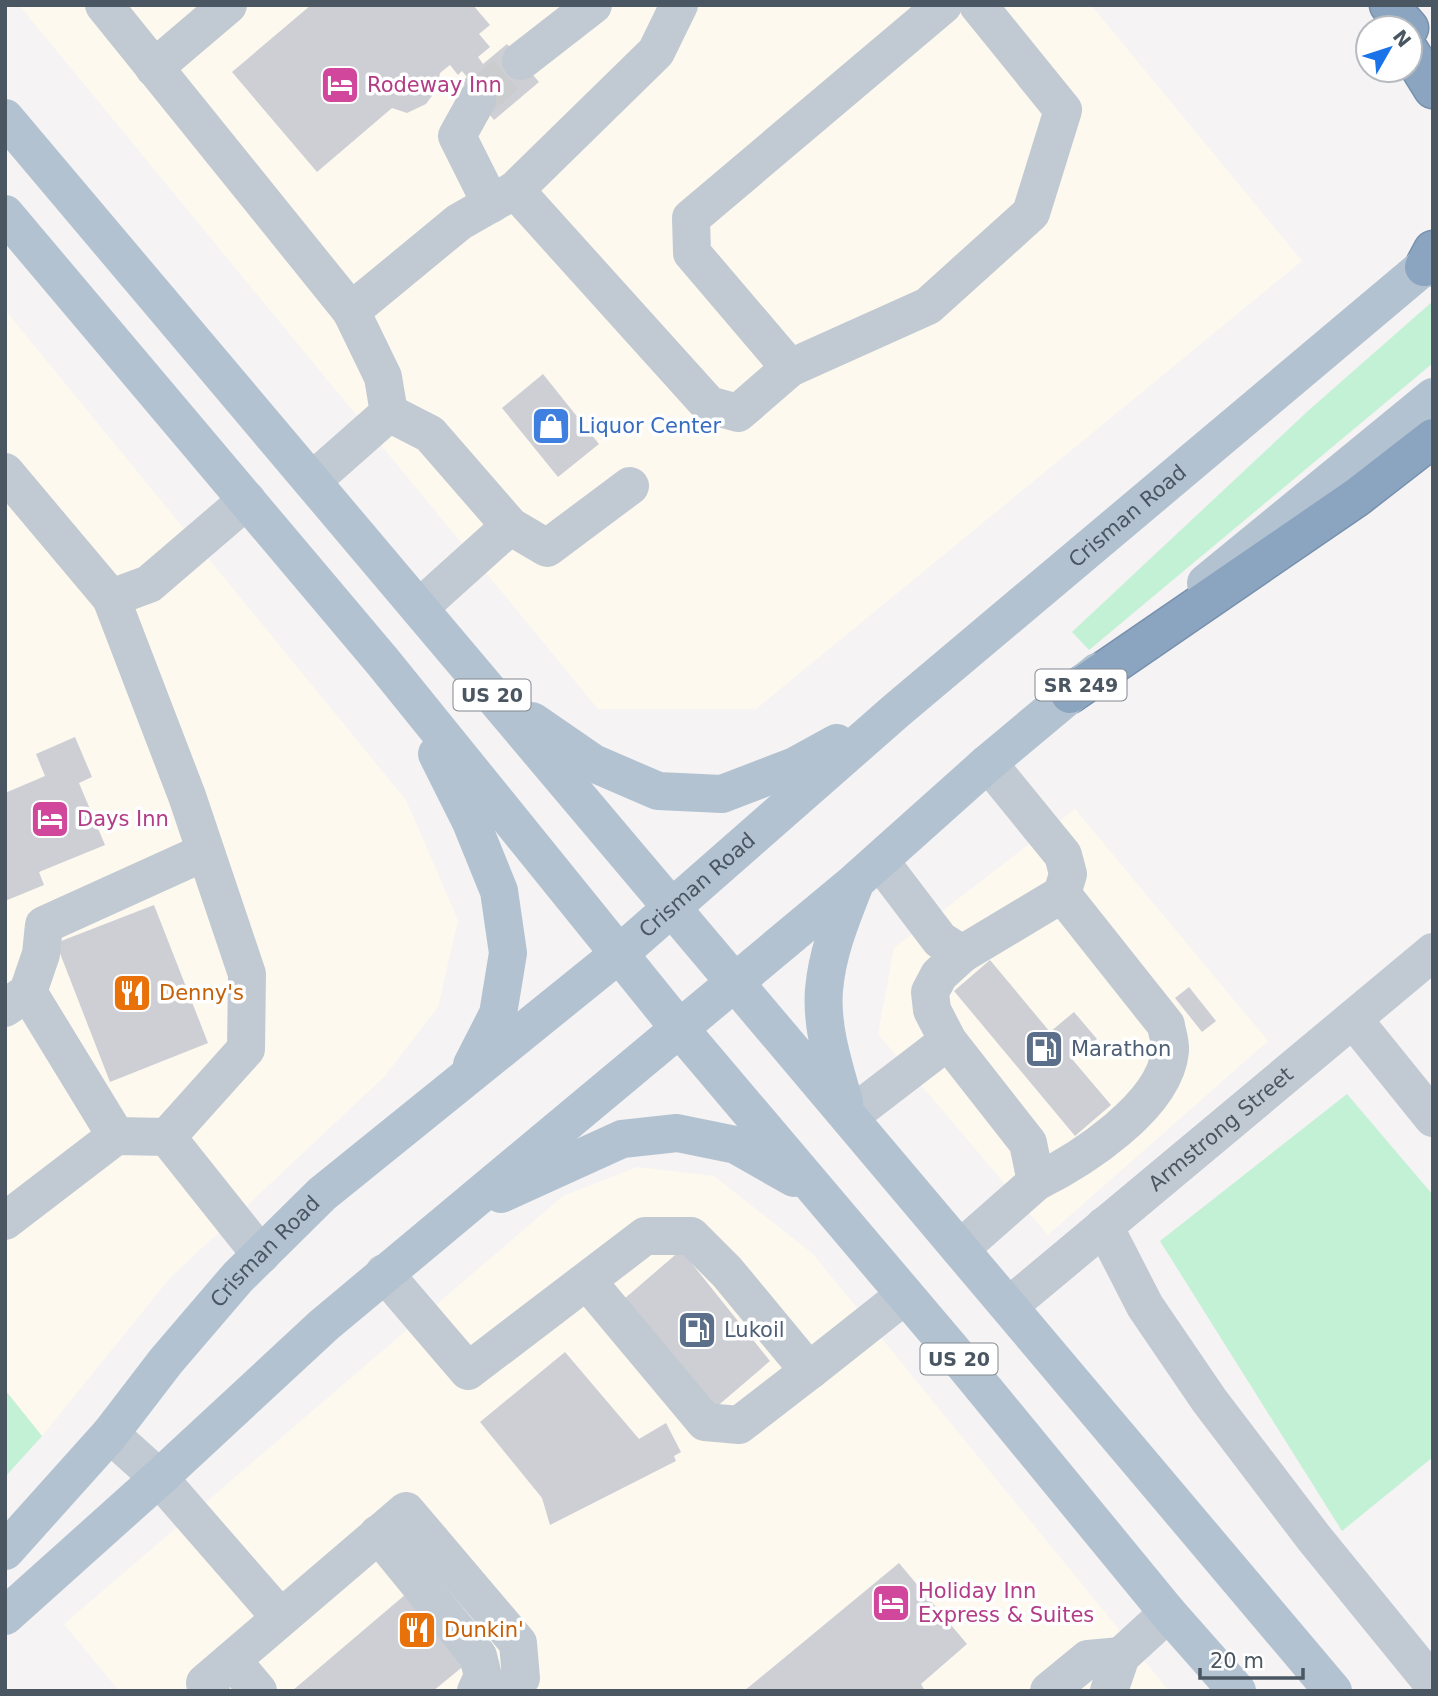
<svg xmlns="http://www.w3.org/2000/svg" width="1438" height="1696" font-family="'DejaVu Sans',sans-serif">
  <rect width="100%" height="100%" fill="#f5f3f3"/>
  <g fill="#fdf9ef">
    <polygon points="19,5 1091,5 1302,261 756,709 598,709"/>
    <polygon points="5,310 406,800 458,920 438,1007 384,1077 170,1278 42,1436 5,1390"/>
    <polygon points="1075,809 1268,1041 1048,1235 878,1034 894,948"/>
    <polygon points="637,1167 714,1176 813,1254 1169,1691 119,1691 64,1624 563,1196"/>
  </g>
  <g fill="#c3f1d5">
    <polygon points="1433,301 1433,363 1089,650 1072,632 1309,410"/>
    <polygon points="1347,1094 1433,1195 1433,1457 1342,1531 1160,1241"/>
    <polygon points="5,1390 42,1436 5,1477"/>
  </g>
  <g fill="#cdcfd5">
    <polygon points="311,5 473,5 490,25 479,34 490,47 478,57 483,64 507,44 539,82 494,120 462,82 467,77 462,71 458,75 450,65 440,73 437,89 426,104 407,113 392,108 317,172 232,72"/>
    <polygon points="543,374 599,444 558,477 502,408"/>
    <polygon points="75,737 92,777 79,783 105,845 39,872 44,885 5,901 5,793 45,776 36,754"/>
    <polygon points="154,905 208,1043 110,1082 56,943"/>
    <polygon points="990,960 1050,1032 1074,1012 1097,1039 1072,1059 1111,1105 1075,1136 954,991"/>
    <polygon points="1189,987 1216,1021 1202,1032 1175,998"/>
    <polygon points="681,1250 770,1361 714,1409 624,1299"/>
    <polygon points="565,1352 639,1439 666,1423 681,1452 674,1456 676,1461 550,1525 542,1498 480,1422"/>
    <polygon points="899,1563 967,1644 921,1684 925,1691 744,1691"/>
    <polygon points="406,1594 466,1664 433,1691 292,1691"/>
  </g>
  <g fill="none" stroke-linecap="round" stroke-linejoin="round">
    <polyline stroke="#caccce" stroke-width="38" stroke-dasharray="38 19" stroke-linecap="butt" points="477,100 521,61"/>
    <g stroke="#7690ad" stroke-width="41">
      <g id="highway">
        <polyline points="1389,5 1409,28"/>
        <polyline points="1410,52 1433,89"/>
        <polyline points="1424,267 1433,250"/>
        <polyline points="1070,694 1357,497 1433,438"/>
      </g>
    </g>
    <g stroke="#c1cad2" stroke-width="38">
      <polyline points="104,5 351,311"/>
      <polyline points="521,61 593,5"/>
      <polyline points="154,68 228,5"/>
      <polyline points="477,100 457,136 491,204"/>
      <polyline points="515,190 656,52 679,5"/>
      <polyline points="790,368 692,253 691,218 943,5"/>
      <polyline points="389,413 383,377 351,311 459,222 515,190 709,405 738,413 790,368 928,306 1031,213 1063,110 978,5"/>
      <polyline points="389,413 430,434 510,526 547,548 630,486"/>
      <polyline points="5,472 111,598 149,584 247,500"/>
      <polyline points="312,481 389,413"/>
      <polyline points="111,598 187,796 247,974 246,1049 167,1137 261,1255"/>
      <polyline points="419,608 510,526"/>
      <polyline points="880,861 940,940 962,954 1062,894 1068,874 1063,855 988,763"/>
      <polyline points="28,992 116,1136"/>
      <polyline points="5,1008 28,992 41,954 44,925 205,852"/>
      <polyline points="1353,1019 1433,1118"/>
      <polyline points="849,1117 948,1041"/>
      <path d="M1036,1182C1081,1160 1165,1106 1170,1051C1171,1043 1167,1033 1166,1025L1062,894"/>
      <polyline points="5,1221 116,1136 167,1137"/>
      <polyline points="1104,1226 1145,1306 1209,1400 1314,1538 1433,1684"/>
      <polyline points="960,1249 1036,1182 1028,1143 948,1041 932,1010 930,992 939,975 962,954"/>
      <polyline points="384,1273 468,1371 645,1236 691,1236 727,1272 809,1371 905,1295"/>
      <polyline points="587,1281 705,1422 739,1425 809,1371"/>
      <path id="s1" d="M1009,1306L1433,952"/>
      <polyline points="110,1434 159,1478 280,1617"/>
      <polyline points="378,1534 478,1656 483,1676 476,1691"/>
      <polyline points="232,1660 258,1691"/>
      <polyline points="211,1691 205,1683 406,1511 518,1643 521,1678 506,1691"/>
      <polyline points="1049,1691 1088,1659 1121,1656"/>
      <polyline points="1109,1691 1121,1656 1168,1613"/>
    </g>
    <g stroke="#b3c2d1" stroke-width="38">
      <polyline points="5,118 1333,1691"/>
      <polyline points="5,214 383,662 679,1028 952,1350 1168,1613 1237,1691"/>
      <polyline points="1206,583 1433,397"/>
      <polyline points="532,721 593,763 658,791 722,794 795,766 837,743"/>
      <polyline points="437,754 471,822 499,891 508,953 498,1014 472,1065"/>
      <path d="M844,1102C834,1066 821,1028 824,990C827,953 841,919 854,886"/>
      <polyline points="501,1194 622,1139 677,1133 736,1145 794,1178"/>
      <path id="s2" d="M5,1551L110,1434L166,1361L238,1277L322,1194L619,954L897,710L1433,259"/>
      <polyline points="5,1616 159,1478 324,1325 855,882 988,763 1097,672"/>
    </g>
    <use href="#highway" stroke="#8ba5c1" stroke-width="38"/>
  </g>
  <defs>
    <g id="hotel-square" transform="scale(2.0125)"><rect x="-9" y="-9" width="18" height="18" rx="4" fill="#d1479c" stroke="#fff"/><path d="M-6-4.5h1.5V1H6V5H4.5V3h-9V5H-6ZM-4 0a1.8 1.8 0 1 1 3.6 0ZM.5 0V-2.5h3Q6-2.5 6 0Z" fill="#fff"/></g>
    <g id="shop-square" transform="scale(2.0125)"><rect x="-9" y="-9" width="18" height="18" rx="4" fill="#3f7fe0" stroke="#fff"/><path d="M-5-2.5h2.3a2.7 3.5 0 0 1 5.4 0H5L5.5 6h-11ZM-1.5-2.5h3a1.5 2.3 0 0 0-3 0Z" fill="#fff"/></g>
    <g id="restaurant-square" transform="scale(2.0125)"><rect x="-9" y="-9" width="18" height="18" rx="4" fill="#e8710a" stroke="#fff"/><path d="M-5-6h1v4h1v-4h1v4h1v-4h1v5L-1.5 .5V6h-2V.5L-5-1ZM5-6V6H3V1.5H1.5Q1.5-4 5-6Z" fill="#fff"/></g>
    <g id="fuel-square" transform="scale(2.0125)"><rect x="-9" y="-9" width="18" height="18" rx="4" fill="#5c6f8a" stroke="#fff"/><path d="M-5.5-6h7V0h2V4h1.3V-2.5L3-4.5l.8-.8L6-3V5H2.5V1h-1V6h-7ZM-4.2-4.7v3.2H.2V-4.7Z" fill="#fff"/></g>
  </defs>
  <g fill-rule="evenodd">
    <use href="#hotel-square" x="340" y="85"/>
    <use href="#shop-square" x="551" y="426"/>
    <use href="#hotel-square" x="50" y="819"/>
    <use href="#restaurant-square" x="132" y="993"/>
    <use href="#fuel-square" x="1044" y="1049"/>
    <use href="#fuel-square" x="697" y="1330"/>
    <use href="#hotel-square" x="891" y="1603"/>
    <use href="#restaurant-square" x="417" y="1630"/>
  </g>
  <g text-anchor="middle" dominant-baseline="central" stroke-width="7" stroke-linejoin="round" paint-order="stroke">
    <g fill="#fff" stroke="#808990" stroke-width="2">
      <rect x="1035.5" y="669.5" width="91" height="31" rx="5"/>
      <rect x="453.5" y="679.5" width="77" height="31" rx="5"/>
      <rect x="920.5" y="1343.5" width="77" height="31" rx="5"/>
    </g>
    <g font-size="19" font-weight="bold" fill="#4a5661">
      <text x="1081" y="685">SR 249</text>
      <text x="492" y="695">US 20</text>
      <text x="959" y="1359">US 20</text>
    </g>
    <g font-size="21" fill="#b23c85" stroke="#fff" text-anchor="start">
      <text x="367" y="85">Rodeway Inn</text>
      <text x="77" y="819">Days Inn</text>
      <text x="918" y="1591">Holiday Inn<tspan x="918" dy="24">Express &amp; Suites</tspan></text>
    </g>
    <g font-size="21" fill="#366cbe" stroke="#fff" text-anchor="start">
      <text x="578" y="426">Liquor Center</text>
    </g>
    <g font-size="21" fill="#4a5661" stroke="#fff">
      <text stroke="none"><textPath href="#s2" startOffset="1531">Crisman Road</textPath></text>
      <text stroke="none"><textPath href="#s2" startOffset="964">Crisman Road</textPath></text>
      <text stroke="none"><textPath href="#s1" startOffset="276">Armstrong Street</textPath></text>
      <text stroke="none"><textPath href="#s2" startOffset="397">Crisman Road</textPath></text>
    </g>
    <g font-size="21" fill="#c56008" stroke="#fff" text-anchor="start">
      <text x="159" y="993">Denny's</text>
      <text x="444" y="1630">Dunkin'</text>
    </g>
    <g font-size="21" fill="#4e5e75" stroke="#fff" text-anchor="start">
      <text x="1071" y="1049">Marathon</text>
      <text x="724" y="1330">Lukoil</text>
    </g>
  </g>
  <rect width="1438" height="1696" fill="none" stroke="#4a5661" stroke-width="14"/>
  <g transform="translate(1389 49) rotate(51)"><circle r="33" fill="#ffffff" stroke="#b7bbc0" stroke-width="2"/>
  <path d="M0-5L12 26L0 18L-12 26Z" fill="#1a73e8"/>
  <text y="-10" font-size="19" font-weight="bold" text-anchor="middle" fill="#4a5661">N</text>
  </g>
  <path d="M1200 1668v10h103v-10" fill="none" stroke="#4a5661" stroke-width="3.5"/>
  <text x="1210" y="1668" font-size="21" fill="#4a5661" stroke="#ffffff" stroke-width="5" paint-order="stroke">20 m</text>
</svg>
